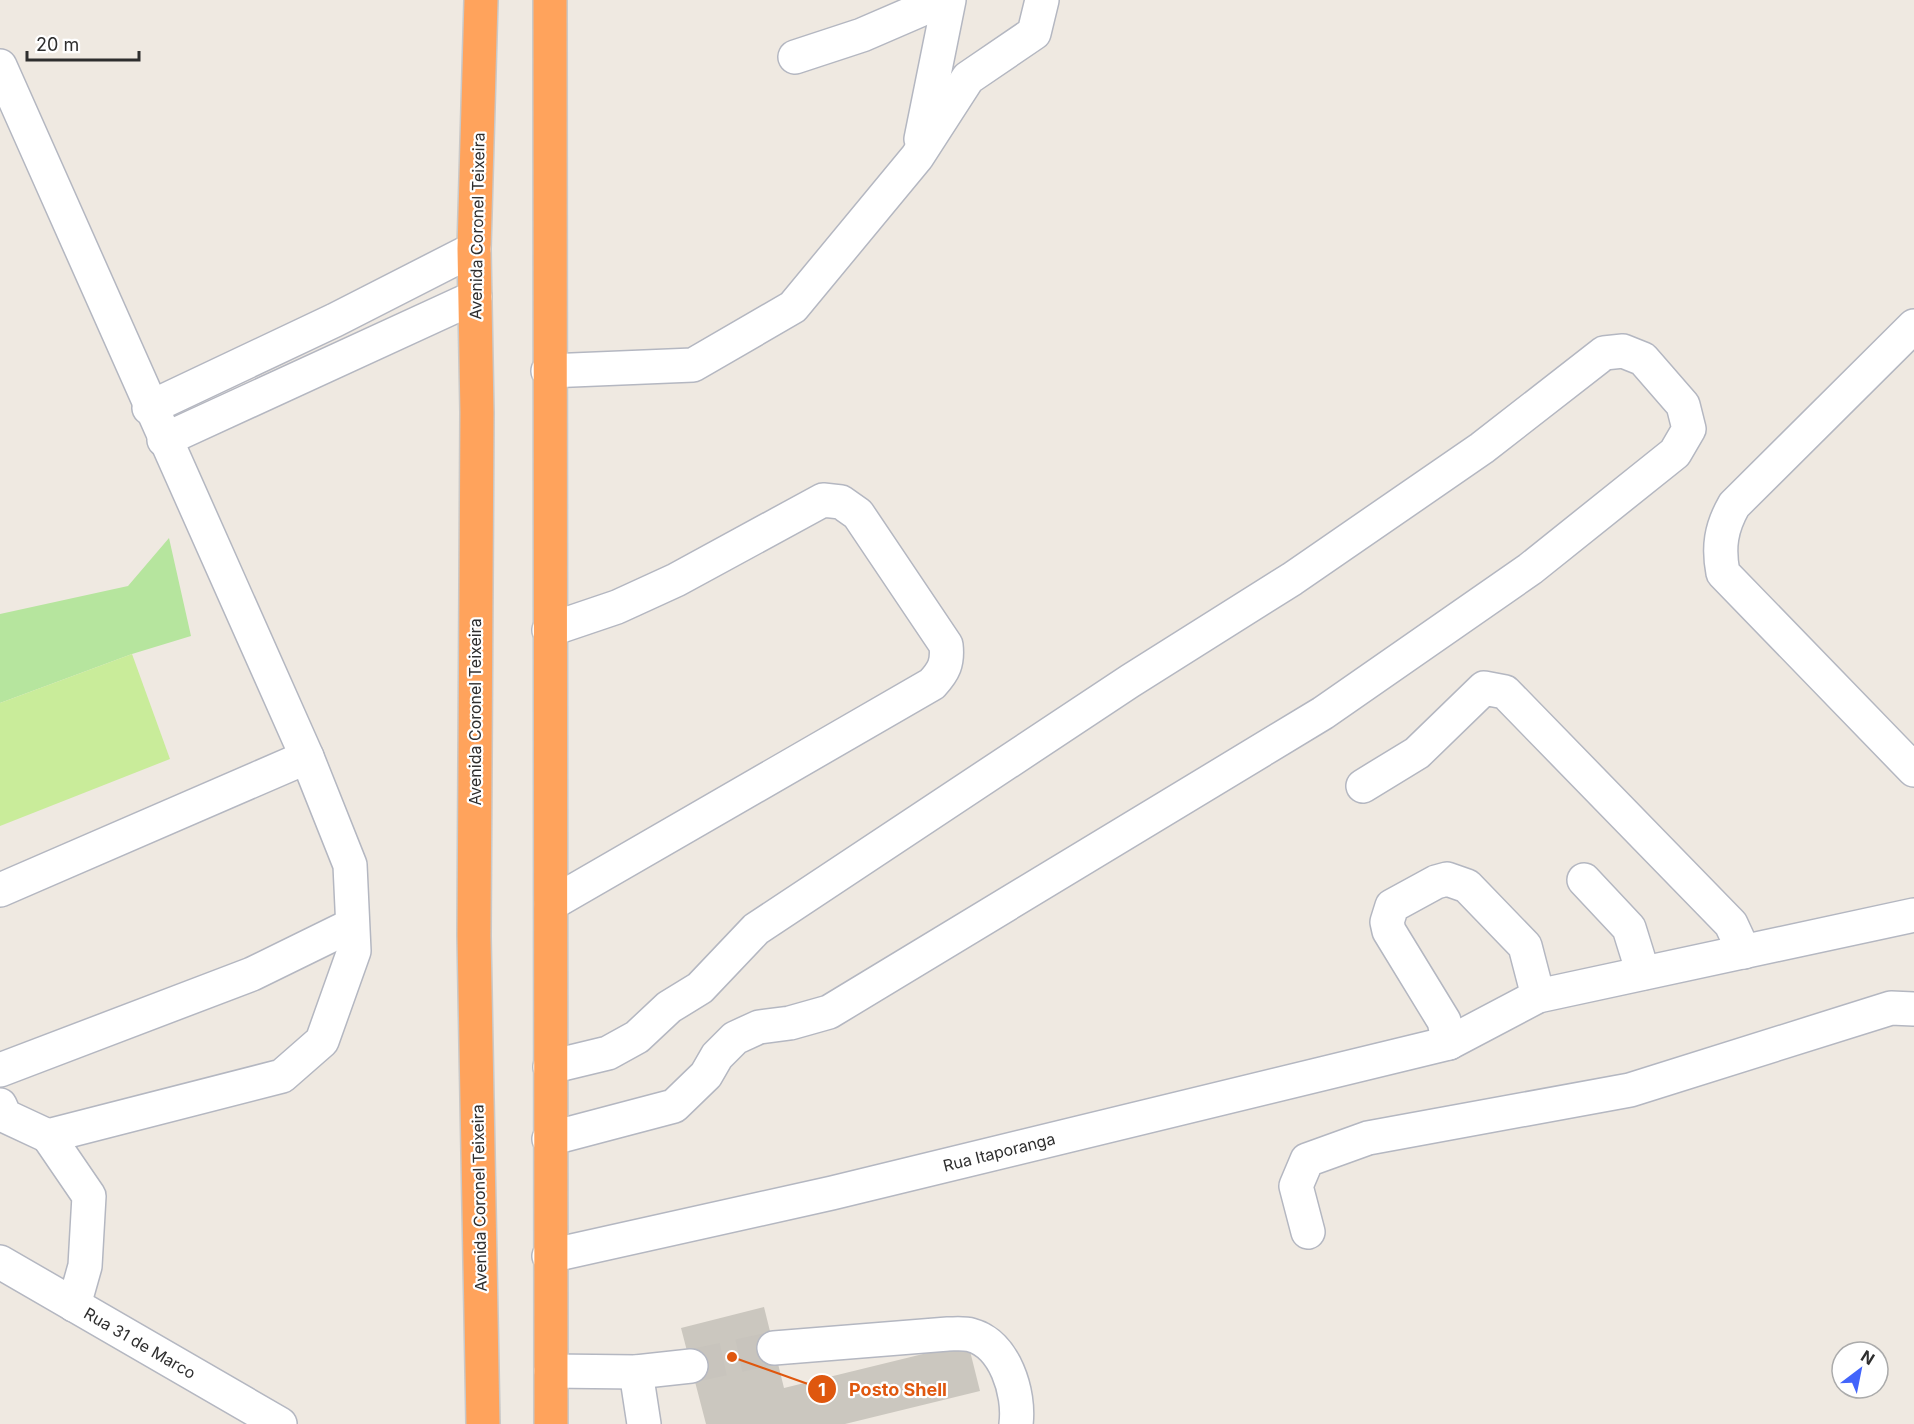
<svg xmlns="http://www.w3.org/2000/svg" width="1914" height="1424" font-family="Inter,sans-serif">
  <rect width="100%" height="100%" fill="#efe9e1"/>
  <polygon fill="#b6e59e" points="169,538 191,636 132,654 0,703 0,614 128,586"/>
  <polygon fill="#c9ec9a" points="132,654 170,759 0,826 0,703"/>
  <polygon fill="#cbc7bf" points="764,1307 784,1388 968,1343 980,1391 845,1424 706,1424 681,1328"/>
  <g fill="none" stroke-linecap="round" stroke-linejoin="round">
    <polyline stroke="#c8c4bd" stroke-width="33" stroke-dasharray="33 16" stroke-linecap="butt" points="691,1366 774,1348"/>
    <g stroke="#b4b7c1" stroke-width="36">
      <g id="minor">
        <polyline points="795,57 862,35 943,0"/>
        <polyline points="0,66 307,757 350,865 354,951 322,1041 282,1076 48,1136 5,1116 0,1105"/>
        <polyline points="921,139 949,0"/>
        <path d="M1914,326L1734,505C1721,528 1718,547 1723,573L1914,770"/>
        <polyline points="548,371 693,365 793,307 917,157 968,78 1034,33 1042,0"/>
        <polyline points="149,408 335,320 474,249"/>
        <polyline points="164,440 475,297"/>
        <path d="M549,630L617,607L676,580L823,500L841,502L858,514L946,645C948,663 944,671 932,684L551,904"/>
        <polyline points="1363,786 1417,753 1484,688 1505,692 1731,924 1744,952"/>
        <polyline points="1584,880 1629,928 1643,973"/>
        <polyline points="0,890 307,757"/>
        <polyline points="1449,1043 1444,1021 1389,931 1387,922 1392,906 1436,882 1447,879 1467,886 1525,946 1538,996"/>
        <polyline points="0,1070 252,974 352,925"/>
        <polyline points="48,1136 89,1196 85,1266 74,1305"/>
        <polyline points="549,1139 674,1106 706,1075 717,1056 735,1038 759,1027 790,1023 829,1012 1323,713 1530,569 1675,453 1689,429 1683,405 1643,359 1623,351 1604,353 1482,448 1292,579 1130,681 756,929 700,988 669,1007 637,1037 608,1053 550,1067"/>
        <polyline points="1308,1232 1296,1186 1307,1160 1368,1138 1630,1090 1891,1008 1914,1009"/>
        <polyline points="549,1256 832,1193 1449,1043 1538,996 1914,915"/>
        <polyline points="0,1262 280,1424"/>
        <path d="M774,1348L948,1334C955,1334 964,1333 971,1335C1005,1344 1020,1393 1016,1424"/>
        <polyline points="551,1371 636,1372 691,1366"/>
        <polyline points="636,1372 644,1424"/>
      </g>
    </g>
    <g stroke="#c9c9c9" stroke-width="36">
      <g id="highway">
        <polyline points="481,0 474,249 477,412 474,936 483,1424"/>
        <polyline points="550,0 551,1424"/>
      </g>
    </g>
    <use href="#minor" stroke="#fff" stroke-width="33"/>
    <use href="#highway" stroke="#ffa35c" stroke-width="33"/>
  </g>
  <g text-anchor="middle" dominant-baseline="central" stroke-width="4.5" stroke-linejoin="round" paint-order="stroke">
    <g font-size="16" fill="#2e2e2e" stroke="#fff">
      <text transform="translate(477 226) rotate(-89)">Avenida Coronel Teixeira</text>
      <text transform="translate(475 712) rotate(-90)">Avenida Coronel Teixeira</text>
      <text transform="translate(999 1152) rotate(-14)">Rua Itaporanga</text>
      <text transform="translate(479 1198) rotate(-91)">Avenida Coronel Teixeira</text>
      <text transform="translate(140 1343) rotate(30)">Rua 31 de Marco</text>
    </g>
  </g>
  <path fill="none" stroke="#df570e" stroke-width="2" d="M732 1357L822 1389"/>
  <g fill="#df570e" stroke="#fff" stroke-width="2">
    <circle cx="732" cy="1357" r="6"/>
    <circle cx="822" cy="1389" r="15"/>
  </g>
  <g font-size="18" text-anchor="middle" font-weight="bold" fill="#fff">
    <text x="822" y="1396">1</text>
  </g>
  <g font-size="18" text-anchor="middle" font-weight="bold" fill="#df570e" stroke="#fff" stroke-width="4.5" stroke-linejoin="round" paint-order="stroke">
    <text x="898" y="1396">Posto Shell</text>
  </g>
  <g transform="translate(1860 1370) rotate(32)"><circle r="28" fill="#ffffff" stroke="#ababab" stroke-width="1.5"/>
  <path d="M0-4.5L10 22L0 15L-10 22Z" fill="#4264fb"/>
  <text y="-9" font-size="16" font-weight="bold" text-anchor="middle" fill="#2e2e2e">N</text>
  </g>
  <path d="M27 51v9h112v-9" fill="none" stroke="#2e2e2e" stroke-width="3"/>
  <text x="36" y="51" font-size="18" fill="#2e2e2e" stroke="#ffffff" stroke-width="4.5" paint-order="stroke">20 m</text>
</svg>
